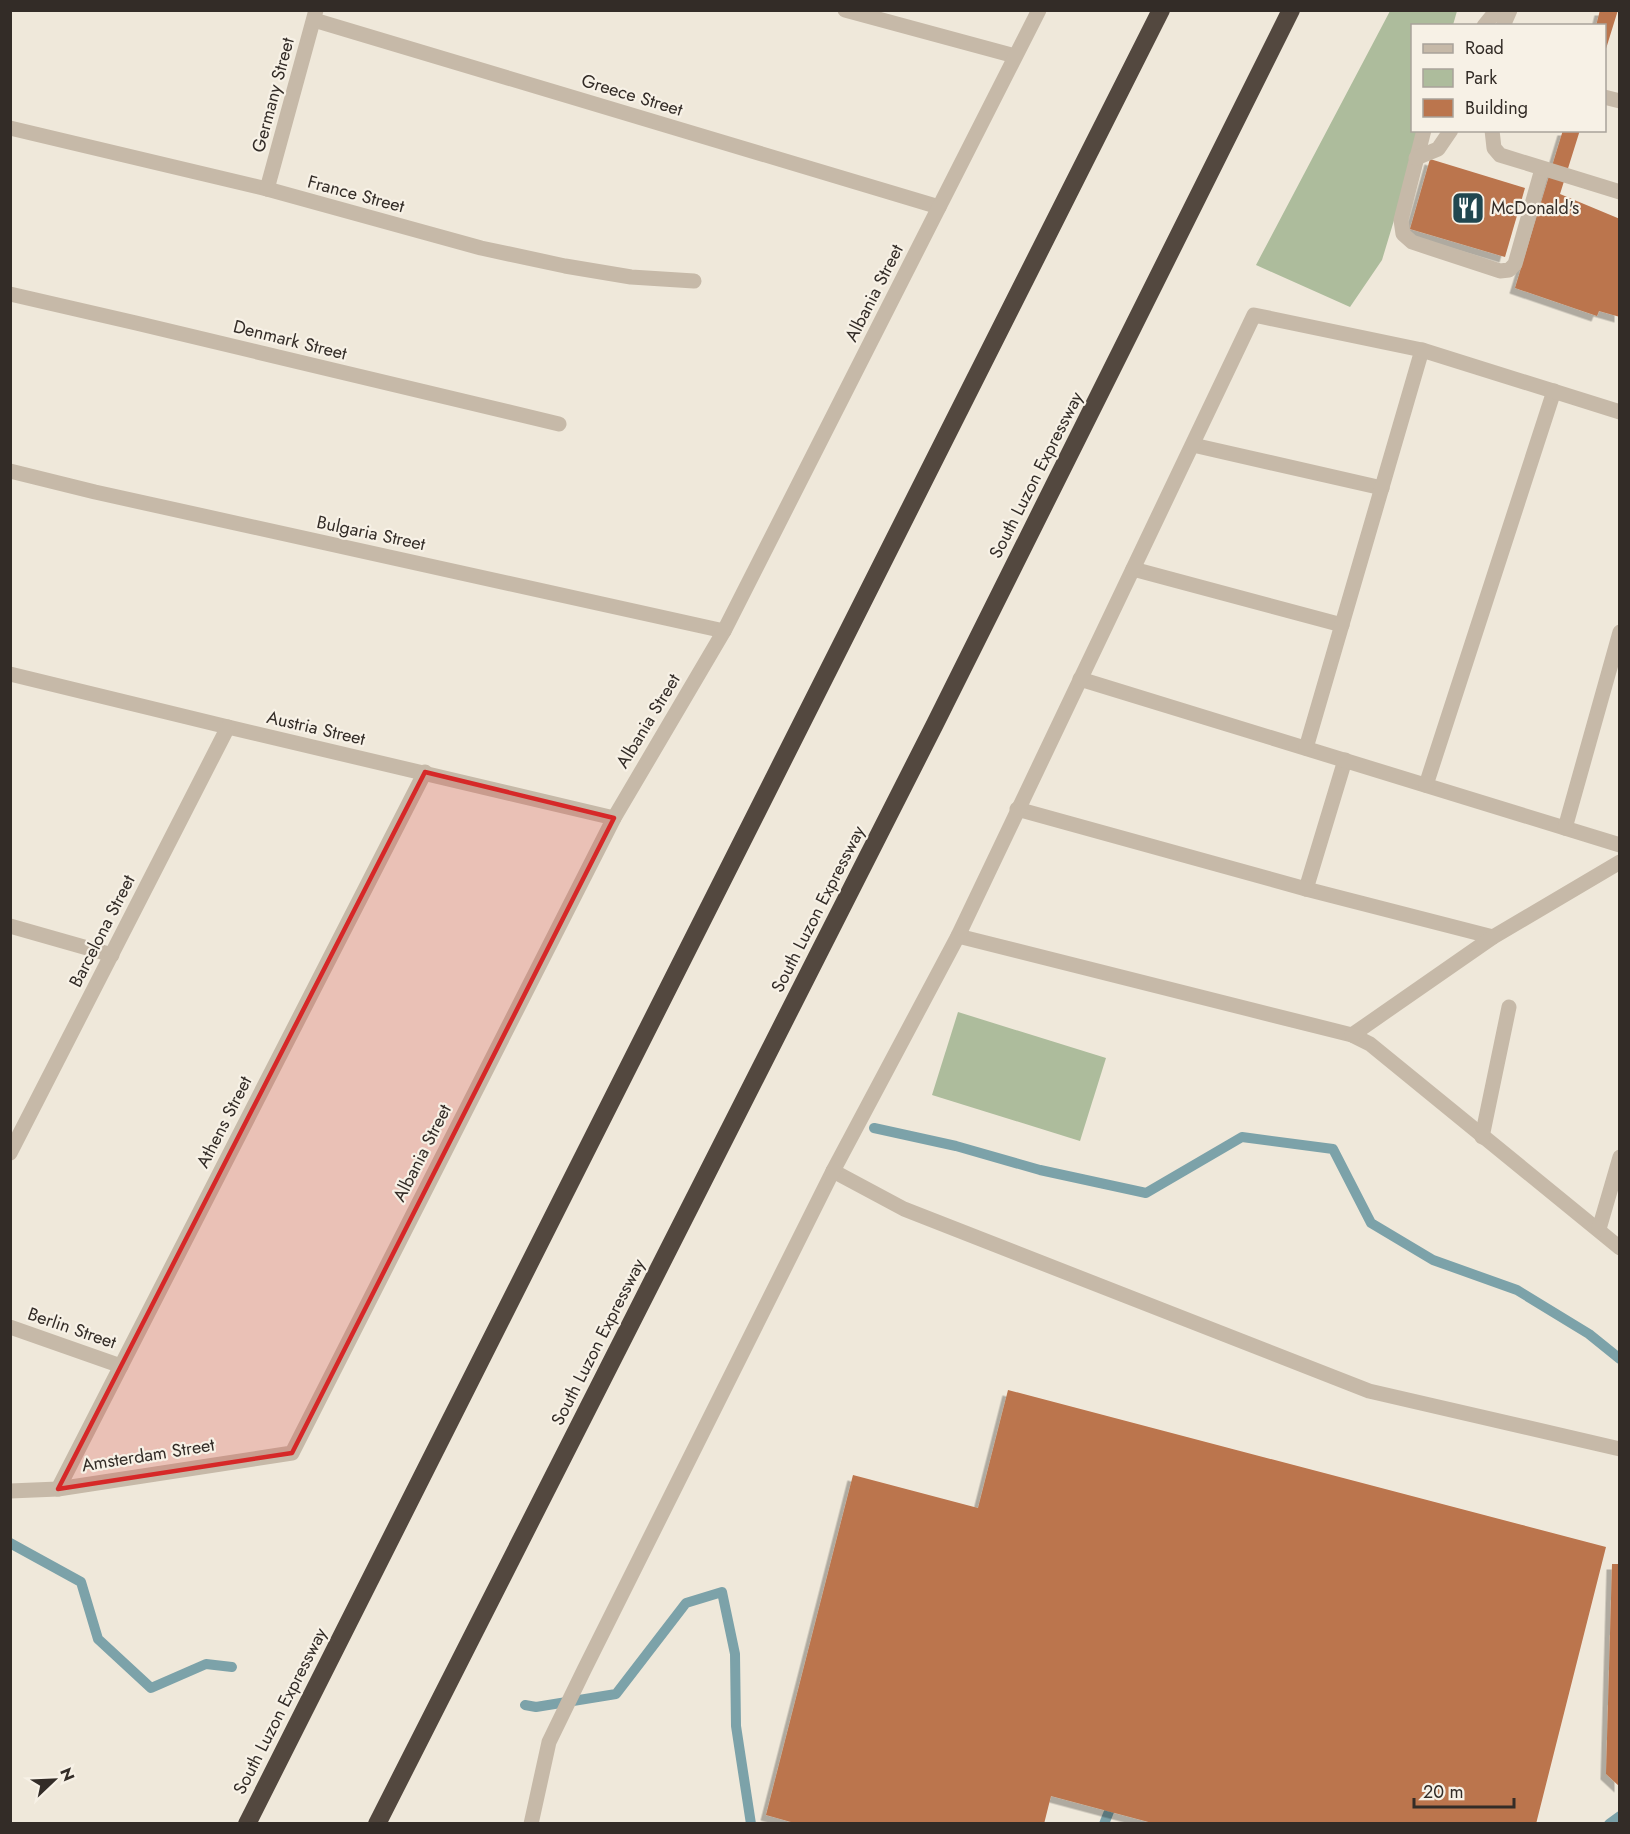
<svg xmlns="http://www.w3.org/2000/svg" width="1630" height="1834" font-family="Jost,sans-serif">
  <defs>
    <filter id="shadow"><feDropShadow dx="-5.5" dy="5.5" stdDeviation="0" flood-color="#0004"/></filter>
  </defs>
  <rect width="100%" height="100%" fill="#efe8da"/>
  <g fill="#adbc9c">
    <polygon points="1390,11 1457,11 1453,25 1412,26 1412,130 1421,131 1382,260 1350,307 1256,265"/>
    <polygon points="958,1012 1106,1058 1080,1141 932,1095"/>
  </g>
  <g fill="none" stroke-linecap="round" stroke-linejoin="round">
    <g stroke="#7ca2a9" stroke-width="10">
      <polyline points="874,1128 956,1146 1040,1170 1146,1193 1242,1137 1333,1149 1371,1223 1433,1260 1517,1290 1589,1334 1620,1359"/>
      <polyline points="10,1543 81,1582 98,1639 151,1688 206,1664 232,1667"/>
      <polyline points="525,1705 536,1707 616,1694 686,1603 722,1592 735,1654 736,1726 751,1824"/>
      <polyline points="1104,1824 1114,1799"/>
      <polyline points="1609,1824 1620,1816"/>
    </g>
  </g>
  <g fill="#bb754d" filter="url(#shadow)">
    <polygon points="1600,10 1618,10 1605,52 1604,26 1596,26"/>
    <polygon points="1563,130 1580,130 1560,194 1620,219 1620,317 1599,311 1597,316 1515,288"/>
    <polygon points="1430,159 1525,188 1505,257 1410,229"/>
    <polygon points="1008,1390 1606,1547 1536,1824 1156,1824 1051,1796 1044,1824 798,1824 766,1815 853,1475 978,1508"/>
    <polygon points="1612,1564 1620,1564 1620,1787 1606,1774"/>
  </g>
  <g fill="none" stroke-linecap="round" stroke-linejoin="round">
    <g stroke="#c6b9a8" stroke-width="15">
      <polyline points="1484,26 1497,10"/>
      <polyline points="1503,26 1510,10"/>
      <polyline points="1604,97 1620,101"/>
      <polyline points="1424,130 1401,220 1403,234 1412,242 1500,271 1509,270 1515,264 1542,169"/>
      <polyline points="1492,130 1494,148 1500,155 1620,192"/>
      <polyline points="1416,158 1438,149 1451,130"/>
      <polyline points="1306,889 1345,760"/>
      <polyline points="833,1171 904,1209 1369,1391 1620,1449"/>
    </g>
    <g stroke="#c6b9a8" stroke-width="15">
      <polyline points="845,10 1015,56"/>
      <polyline points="314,20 939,207"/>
      <polyline points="10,128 267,189 481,248 565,266 631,277 694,281"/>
      <polyline points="267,189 316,10"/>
      <polyline points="10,294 136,323 559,424"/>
      <polyline points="1193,445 1382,488"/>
      <polyline points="10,471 95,492 724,631"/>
      <polyline points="1133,569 1342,625"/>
      <polyline points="10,674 228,727 614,818"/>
      <polyline points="1080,679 1620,845"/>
      <polyline points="1306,748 1422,350"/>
      <polyline points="1426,785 1554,391"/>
      <polyline points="1017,809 1306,889 1493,937"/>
      <polyline points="1565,828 1620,632"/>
      <polyline points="10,926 112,955"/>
      <polyline points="958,936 1352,1035 1370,1044 1620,1248"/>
      <polyline points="1352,1035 1493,937 1620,862"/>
      <polyline points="1482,1137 1509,1007"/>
      <polyline points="10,1153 228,727"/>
      <polyline points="1599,1229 1620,1157"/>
      <polyline points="10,1327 121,1366"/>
      <polyline points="58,1489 425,772"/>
      <polyline points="10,1491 58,1489 292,1453 614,818 724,631 1039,10"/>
      <polyline points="531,1824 549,1742 584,1670 833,1171 958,936 1254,315 1422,350 1620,412"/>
    </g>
    <g stroke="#53483f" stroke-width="18">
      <polyline points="247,1824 1161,10"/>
      <polyline points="377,1824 935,724 1291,10"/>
    </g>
  </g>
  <path fill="#d62828" fill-opacity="0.2" stroke="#d62828" stroke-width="4.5" stroke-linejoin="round" d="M425,772L614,818L292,1453L58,1489Z"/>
  <defs>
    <g id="restaurant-square" transform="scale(1.725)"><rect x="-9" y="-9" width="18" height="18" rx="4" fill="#214750" stroke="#f7f1e6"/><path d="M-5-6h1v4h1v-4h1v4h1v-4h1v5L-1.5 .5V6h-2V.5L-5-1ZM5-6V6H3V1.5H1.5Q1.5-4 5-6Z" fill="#fff"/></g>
  </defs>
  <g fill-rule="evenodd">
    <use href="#restaurant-square" x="1468" y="208"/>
  </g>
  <g text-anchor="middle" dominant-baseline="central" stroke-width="4.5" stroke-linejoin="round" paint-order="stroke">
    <g font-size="18" fill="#332c27" stroke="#f7f1e6">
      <text transform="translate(273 95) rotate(-75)">Germany Street</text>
      <text transform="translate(632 95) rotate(17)">Greece Street</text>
      <text transform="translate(356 194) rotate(15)">France Street</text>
      <text transform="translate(874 293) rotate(-63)">Albania Street</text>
      <text transform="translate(290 340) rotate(14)">Denmark Street</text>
      <text transform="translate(1036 475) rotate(-63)">South Luzon Expressway</text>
      <text transform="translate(371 533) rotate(12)">Bulgaria Street</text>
      <text transform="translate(648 721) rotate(-59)">Albania Street</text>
      <text transform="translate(316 728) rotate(13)">Austria Street</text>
      <text transform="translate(818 909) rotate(-63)">South Luzon Expressway</text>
      <text transform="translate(102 931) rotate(-63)">Barcelona Street</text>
      <text transform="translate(224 1122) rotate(-63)">Athens Street</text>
      <text transform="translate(422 1153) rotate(-63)">Albania Street</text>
      <text transform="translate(72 1328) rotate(19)">Berlin Street</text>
      <text transform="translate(598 1342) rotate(-63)">South Luzon Expressway</text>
      <text transform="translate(148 1455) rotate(-9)">Amsterdam Street</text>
      <text transform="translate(280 1711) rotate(-63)">South Luzon Expressway</text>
    </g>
    <g font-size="18" fill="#332c27" stroke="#f7f1e6" text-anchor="start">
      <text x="1491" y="208">McDonald's</text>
    </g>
  </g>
  <rect width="1630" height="1834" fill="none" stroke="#332c27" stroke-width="24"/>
  <rect x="1411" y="24" width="195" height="108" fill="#f7f1e6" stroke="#a9a29a" stroke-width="1.5"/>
  <rect x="1423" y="44" width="30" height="9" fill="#c6b9a8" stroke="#a9a29a" stroke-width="1.5"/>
  <text x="1465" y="54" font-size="18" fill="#332c27">Road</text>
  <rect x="1423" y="69" width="30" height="18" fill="#adbc9c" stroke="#a9a29a" stroke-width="1.5"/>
  <text x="1465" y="84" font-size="18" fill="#332c27">Park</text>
  <rect x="1423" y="99" width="30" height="18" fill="#bb754d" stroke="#a9a29a" stroke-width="1.5"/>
  <text x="1465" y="114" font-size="18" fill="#332c27">Building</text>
  <g transform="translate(54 1780) rotate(67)" stroke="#f7f1e6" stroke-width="4.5" paint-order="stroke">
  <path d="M0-4.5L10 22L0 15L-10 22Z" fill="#332c27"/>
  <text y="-9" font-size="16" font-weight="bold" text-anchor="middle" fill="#332c27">N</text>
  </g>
  <path d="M1414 1798v9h100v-9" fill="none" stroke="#332c27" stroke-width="3"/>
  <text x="1423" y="1798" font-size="18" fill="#332c27" stroke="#f7f1e6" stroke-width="4.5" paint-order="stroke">20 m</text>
</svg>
